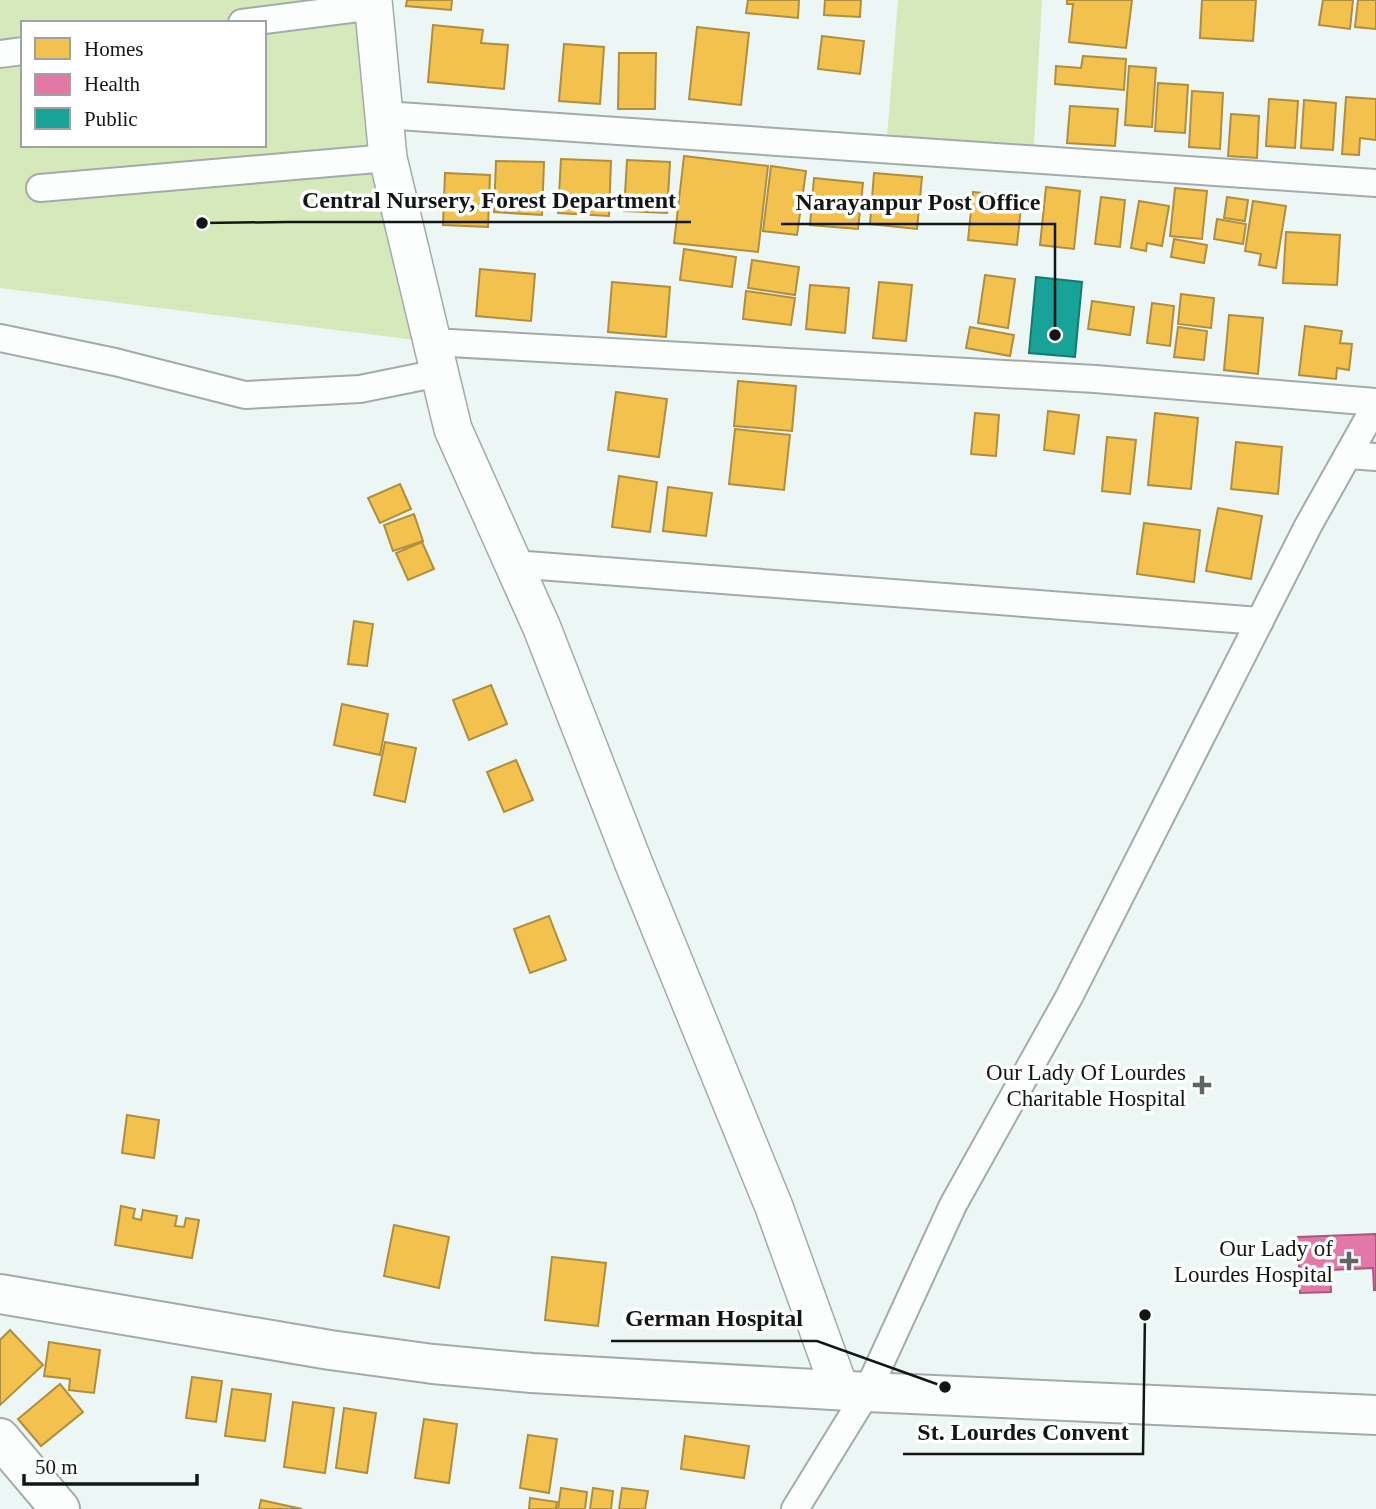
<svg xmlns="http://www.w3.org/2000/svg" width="1376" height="1509" font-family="'Times New Roman',serif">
  <rect width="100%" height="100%" fill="#ecf6f4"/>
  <g fill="#d5e9bb" fill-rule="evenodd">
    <path d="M0,0H373L432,342L0,288ZM23,23H264V145H23Z"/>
    <polygon points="898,0 1042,0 1033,160 886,150"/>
  </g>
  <g fill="#f2c14e" stroke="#af8e3d" stroke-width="2">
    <polygon points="407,0 452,0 451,10 406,6"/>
    <polygon points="748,0 799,0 798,18 746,13"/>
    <polygon points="825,0 861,0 860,17 824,15"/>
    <polygon points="1067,0 1132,0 1126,48 1069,42 1073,4 1067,4"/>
    <polygon points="1202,0 1256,0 1253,41 1200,38"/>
    <polygon points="1323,0 1353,0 1350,29 1319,25"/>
    <polygon points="1358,0 1376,0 1376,29 1355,27"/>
    <polygon points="433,25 483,30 481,43 508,45 504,89 428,82"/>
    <polygon points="697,27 749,33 741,105 689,99"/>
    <polygon points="822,36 864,41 860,74 818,69"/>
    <polygon points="564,44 604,47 600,104 559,101"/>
    <polygon points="619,53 656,53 655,109 618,109"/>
    <polygon points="1083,56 1126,59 1124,90 1055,84 1056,66 1081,68"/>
    <polygon points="1129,66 1156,68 1152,127 1125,125"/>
    <polygon points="1158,83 1188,85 1185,133 1155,131"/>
    <polygon points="1192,91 1223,93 1220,149 1189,147"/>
    <polygon points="1346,97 1376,99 1376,140 1360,138 1359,155 1342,154"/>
    <polygon points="1269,99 1298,101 1295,148 1266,146"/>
    <polygon points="1304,100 1336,103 1333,150 1301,148"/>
    <polygon points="1070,106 1118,109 1115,146 1067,143"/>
    <polygon points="1231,114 1259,116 1257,158 1228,156"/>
    <polygon points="684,156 768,166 758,252 674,243"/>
    <polygon points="561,159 611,161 609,216 558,213"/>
    <polygon points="627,160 670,162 667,213 624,211"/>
    <polygon points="496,161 544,162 542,215 494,212"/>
    <polygon points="771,166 806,171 797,235 763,231"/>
    <polygon points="445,173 490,175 488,227 443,225"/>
    <polygon points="874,173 922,177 917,229 870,224"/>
    <polygon points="814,178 863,183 858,229 810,225"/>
    <polygon points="1046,187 1080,191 1074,249 1040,245"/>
    <polygon points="1175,188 1207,191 1202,239 1170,236"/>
    <polygon points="973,192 1022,197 1017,245 968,240"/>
    <polygon points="1101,197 1125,200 1120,247 1095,244"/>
    <polygon points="1227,197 1248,200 1245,221 1224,218"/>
    <polygon points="1139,201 1169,206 1162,246 1147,243 1146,251 1131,248"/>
    <polygon points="1253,201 1286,206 1276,268 1259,265 1261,254 1245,251"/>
    <polygon points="1217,219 1246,224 1243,244 1214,239"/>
    <polygon points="1286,232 1340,235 1337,285 1283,283"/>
    <polygon points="1174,239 1207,245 1204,263 1171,257"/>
    <polygon points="684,249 736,257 732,287 680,280"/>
    <polygon points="752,260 799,267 795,295 748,288"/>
    <polygon points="480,269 535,274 531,321 476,316"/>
    <polygon points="985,275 1015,279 1008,328 978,323"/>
    <polygon points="612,282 670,287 666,337 608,332"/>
    <polygon points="879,282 912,285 906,341 873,338"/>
    <polygon points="810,285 849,288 845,333 806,329"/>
    <polygon points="746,291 795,298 791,325 743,319"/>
    <polygon points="1181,294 1214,298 1211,328 1178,324"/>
    <polygon points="1092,301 1134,307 1130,335 1088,329"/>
    <polygon points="1152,303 1174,306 1170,346 1147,343"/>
    <polygon points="1229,315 1263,318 1258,374 1224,370"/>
    <polygon points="1305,326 1342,331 1340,343 1352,344 1349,370 1337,368 1336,379 1299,375"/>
    <polygon points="970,327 1014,335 1010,356 966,348"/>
    <polygon points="1178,327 1207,331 1204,360 1174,357"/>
    <polygon points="738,381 796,386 792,431 734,426"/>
    <polygon points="616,392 667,399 659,457 608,450"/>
    <polygon points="1048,411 1079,415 1074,454 1044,450"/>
    <polygon points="975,413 999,415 996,456 971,454"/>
    <polygon points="1155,413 1198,418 1191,489 1148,485"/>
    <polygon points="735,429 790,435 784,490 729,484"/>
    <polygon points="1107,437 1136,440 1130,494 1102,491"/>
    <polygon points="1236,442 1282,447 1278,494 1231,489"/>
    <polygon points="619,476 657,482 650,532 612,527"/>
    <polygon points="400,484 411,509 380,523 368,498"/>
    <polygon points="668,487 712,493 706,536 663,531"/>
    <polygon points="1218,508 1262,516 1251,579 1206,571"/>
    <polygon points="414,514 423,541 393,551 384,525"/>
    <polygon points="1144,523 1200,530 1194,582 1137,574"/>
    <polygon points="422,542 434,569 408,580 396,553"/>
    <polygon points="354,621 373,624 367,666 348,664"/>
    <polygon points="491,685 507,724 469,740 453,700"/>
    <polygon points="342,704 388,714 380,755 334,745"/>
    <polygon points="385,742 416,748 405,802 374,795"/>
    <polygon points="516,760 533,800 504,812 487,772"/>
    <polygon points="549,916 566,960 530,973 514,929"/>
    <polygon points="127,1115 159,1120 154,1158 122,1153"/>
    <polygon points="121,1206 135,1209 133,1218 141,1220 143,1210 177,1216 175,1226 184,1227 186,1218 199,1220 192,1258 115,1245"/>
    <polygon points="394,1225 449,1237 439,1288 384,1276"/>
    <polygon points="552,1257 606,1263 598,1326 545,1320"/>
    <polygon points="10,1330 43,1365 0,1405 0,1340"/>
    <polygon points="49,1342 100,1350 94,1393 69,1390 70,1379 44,1376"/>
    <polygon points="192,1377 222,1381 216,1422 186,1418"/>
    <polygon points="60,1384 83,1412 41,1446 18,1419"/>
    <polygon points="232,1389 271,1394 265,1441 225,1436"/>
    <polygon points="293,1402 334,1408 325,1473 284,1467"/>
    <polygon points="344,1408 376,1413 367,1473 336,1468"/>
    <polygon points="424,1419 457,1424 449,1483 415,1478"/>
    <polygon points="528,1435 557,1439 549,1493 520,1488"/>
    <polygon points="685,1436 749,1446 744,1478 681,1469"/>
    <polygon points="561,1488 587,1492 585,1509 558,1509"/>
    <polygon points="593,1488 613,1491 611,1509 590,1509"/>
    <polygon points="622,1488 648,1491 645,1509 619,1509"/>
    <polygon points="530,1498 557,1502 556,1509 529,1509"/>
    <polygon points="261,1500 302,1509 259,1509"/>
  </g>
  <polygon fill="#e377a8" stroke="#a45a7c" stroke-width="2" points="1376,1234 1376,1290 1374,1290 1373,1268 1330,1270 1331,1292 1300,1293 1298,1237"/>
  <polygon fill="#17a398" stroke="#167971" stroke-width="2" points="1036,277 1082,282 1075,357 1029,353"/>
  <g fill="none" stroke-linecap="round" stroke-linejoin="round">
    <g stroke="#a3aba9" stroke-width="30">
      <g id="street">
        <polyline points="242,23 374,6"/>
        <polyline points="0,54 23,51"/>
        <polyline points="384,115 1376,183"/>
        <polyline points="40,188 388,158"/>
        <polyline points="0,338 115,362 245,395 360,389 439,373"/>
        <polyline points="432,342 1095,379 1376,402"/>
        <polyline points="1348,455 1376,457"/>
        <polyline points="513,564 1260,621"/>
        <polyline points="795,1509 867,1392 953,1205 1069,997 1308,526 1376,405"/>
      </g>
    </g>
    <g stroke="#a3aba9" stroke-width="40">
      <polyline id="secondary" points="373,0 388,158 453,429 542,628 634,864 774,1207 840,1390"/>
    </g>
    <g stroke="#a3aba9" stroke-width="42">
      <g id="primary">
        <polyline points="0,1294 330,1350 433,1364 532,1373 867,1392 1376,1415"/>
        <polyline points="0,1438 60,1509"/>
      </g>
    </g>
    <use href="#street" stroke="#fcfefd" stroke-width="26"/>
    <use href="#secondary" stroke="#fcfefd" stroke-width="37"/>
    <use href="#primary" stroke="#fcfefd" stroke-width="38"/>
  </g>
  <g fill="#5e6564" stroke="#fff" stroke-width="2.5">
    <path d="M1198.5 1074.5h7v7h7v7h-7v7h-7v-7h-7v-7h7z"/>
    <path d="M1345.5 1250.5h7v7h7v7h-7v7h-7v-7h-7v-7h7z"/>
  </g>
  <g text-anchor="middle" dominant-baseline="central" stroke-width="7" stroke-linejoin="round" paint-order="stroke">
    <g font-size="23" fill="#121716" stroke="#fff" text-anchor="end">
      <text x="1186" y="1072">Our Lady Of Lourdes<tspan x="1186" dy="26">Charitable Hospital</tspan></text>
      <text x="1333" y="1248">Our Lady of<tspan x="1333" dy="26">Lourdes Hospital</tspan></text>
    </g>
  </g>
  <path fill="none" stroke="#121716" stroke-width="2.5" d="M202 223L288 222H691M1055 335L1055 224H781M945 1387L817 1341H611M1145 1315L1143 1454H903"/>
  <g fill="#121716" stroke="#fff" stroke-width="2.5">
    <circle cx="202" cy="223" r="7"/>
    <circle cx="1055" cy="335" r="7"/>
    <circle cx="945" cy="1387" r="7"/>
    <circle cx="1145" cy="1315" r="7"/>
  </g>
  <g font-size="24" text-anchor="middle" font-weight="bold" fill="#121716" stroke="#fff" stroke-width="7" stroke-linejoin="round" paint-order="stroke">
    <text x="489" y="208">Central Nursery, Forest Department</text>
    <text x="918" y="210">Narayanpur Post Office</text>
    <text x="714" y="1326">German Hospital</text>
    <text x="1023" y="1440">St. Lourdes Convent</text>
  </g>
  <rect x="21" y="21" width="245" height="126" fill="#ffffff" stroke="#a0a2a2" stroke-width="2"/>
  <rect x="35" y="38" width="35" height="21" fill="#f2c14e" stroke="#a0a2a2" stroke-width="2"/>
  <text x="84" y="56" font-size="21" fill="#121716">Homes</text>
  <rect x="35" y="74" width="35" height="21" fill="#e377a8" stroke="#a0a2a2" stroke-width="2"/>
  <text x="84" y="91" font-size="21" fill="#121716">Health</text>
  <rect x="35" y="108" width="35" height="21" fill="#17a398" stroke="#a0a2a2" stroke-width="2"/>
  <text x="84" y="126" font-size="21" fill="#121716">Public</text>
  <path d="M24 1474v10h173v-10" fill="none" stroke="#121716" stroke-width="3.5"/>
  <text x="35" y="1474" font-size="21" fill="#121716" stroke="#ffffff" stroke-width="5" paint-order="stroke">50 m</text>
</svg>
